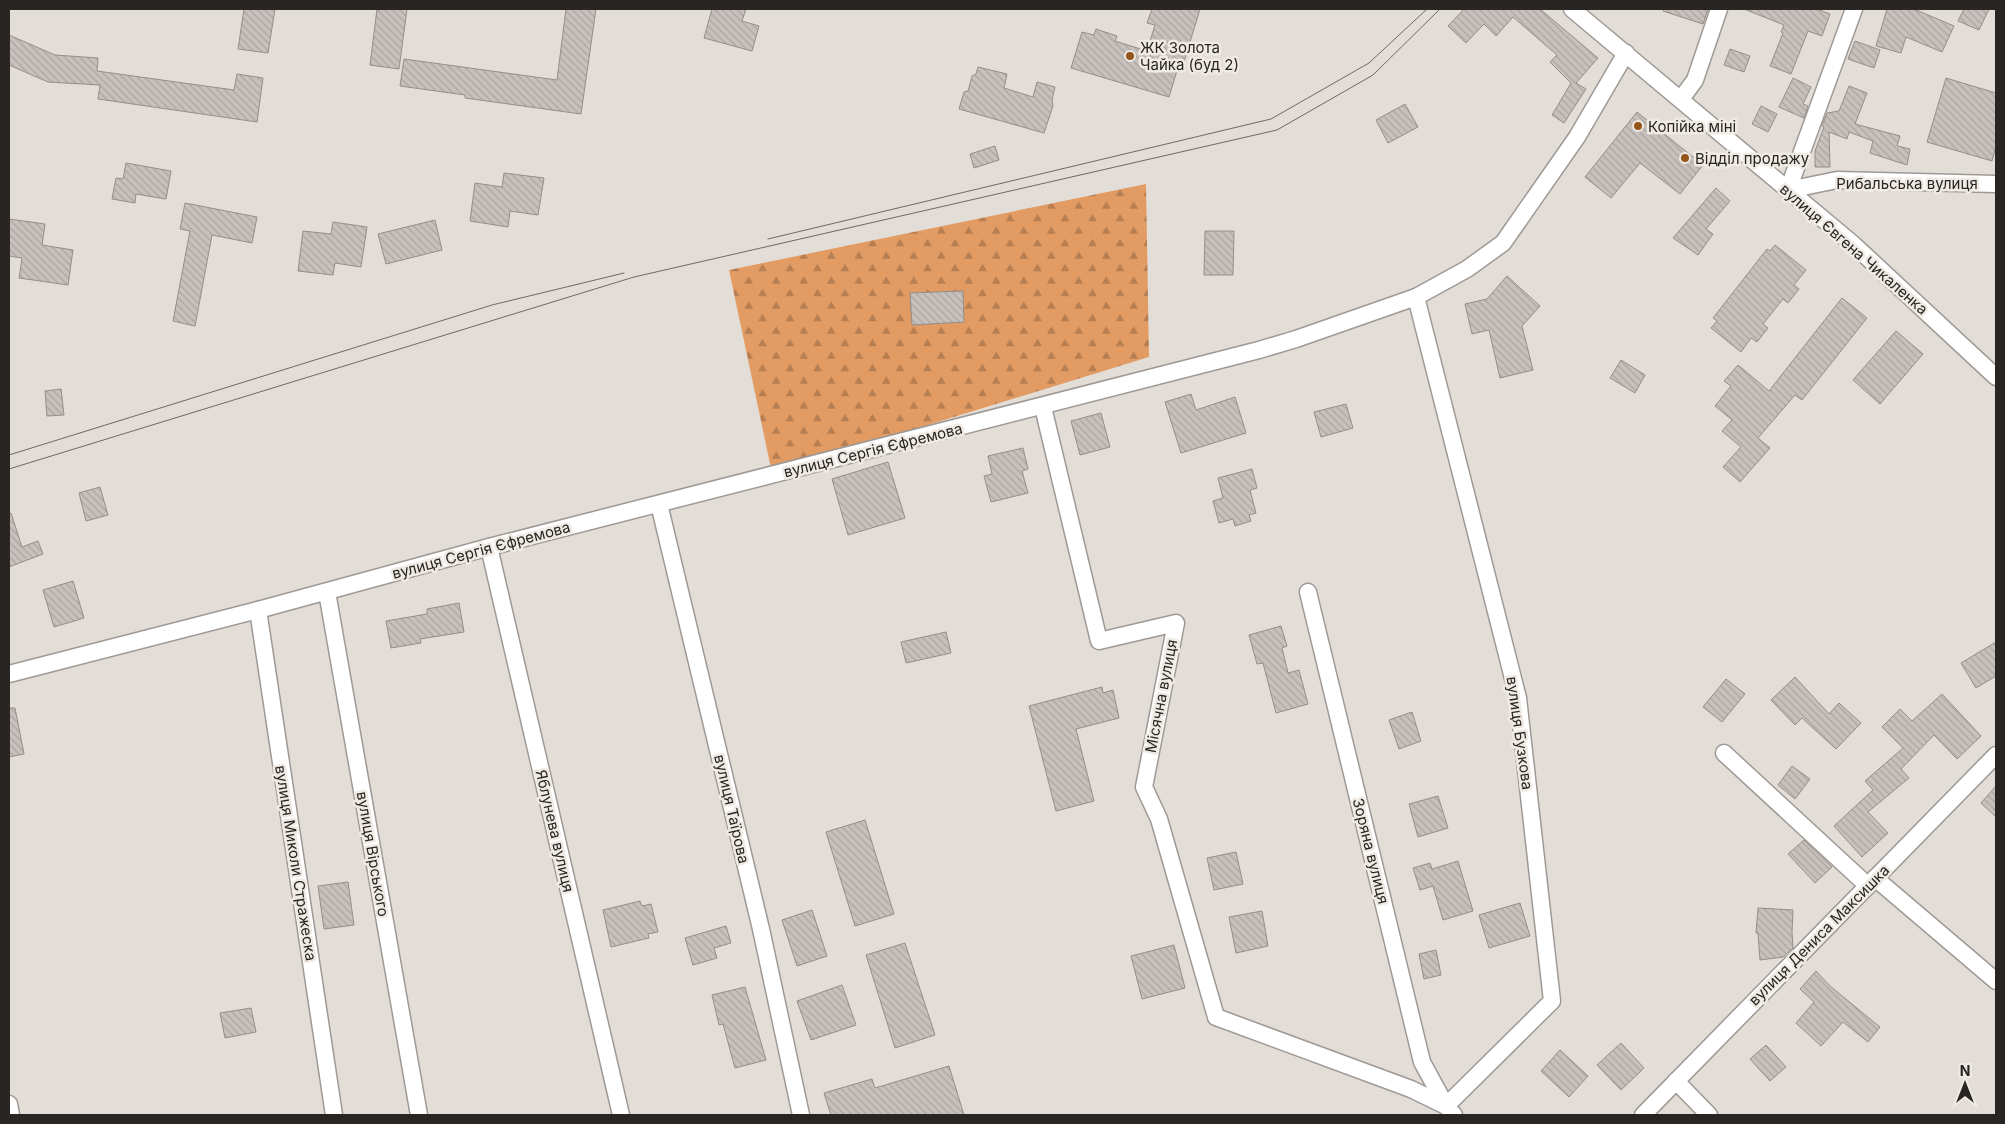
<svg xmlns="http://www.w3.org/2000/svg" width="2005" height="1124" font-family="Inter,sans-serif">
  <defs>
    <pattern id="forest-firs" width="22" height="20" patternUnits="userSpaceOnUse" patternTransform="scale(1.25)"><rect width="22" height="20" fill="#e29b63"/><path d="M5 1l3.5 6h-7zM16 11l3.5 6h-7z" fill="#b77e51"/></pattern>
    <pattern id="building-back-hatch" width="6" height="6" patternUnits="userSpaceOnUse" patternTransform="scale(1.25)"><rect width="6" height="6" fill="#c7c0bc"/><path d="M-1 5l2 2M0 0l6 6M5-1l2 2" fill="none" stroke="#aba5a1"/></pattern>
  </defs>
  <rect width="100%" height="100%" fill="#e3ddd8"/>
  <polygon fill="url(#forest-firs)" points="1146,184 1149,357 772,473 729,270"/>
  <g fill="url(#building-back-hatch)" stroke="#938e89">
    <polygon points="244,9 275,9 268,53 238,49"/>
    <polygon points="377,9 407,9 399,69 370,65"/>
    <polygon points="566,9 596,9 581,114 465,98 465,95 400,86 404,59 557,80"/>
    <polygon points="712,9 746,9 742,21 759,26 752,51 704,38"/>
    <polygon points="1152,9 1200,9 1184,62 1180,61 1169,97 1071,68 1082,32 1094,35 1096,29 1117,36 1115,41 1147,51 1155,25 1147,23"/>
    <polygon points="1464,9 1540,9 1598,58 1576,83 1586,89 1564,123 1552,115 1571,83 1550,62 1557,55 1513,17 1496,36 1484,24 1466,43 1448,26"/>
    <polygon points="1664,9 1708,9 1703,24 1663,11"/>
    <polygon points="1744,9 1817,9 1830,14 1822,36 1808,31 1791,74 1770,66 1783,33 1781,32 1784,25"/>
    <polygon points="1887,9 1914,9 1954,26 1942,52 1906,37 1901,53 1876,46"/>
    <polygon points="1964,9 1989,9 1979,30 1958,21"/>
    <polygon points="9,35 55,55 98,58 97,71 234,90 237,74 263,78 257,122 98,99 100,85 48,82 9,65"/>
    <polygon points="1855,41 1880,50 1874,68 1848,59"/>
    <polygon points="1730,49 1750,56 1744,72 1724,65"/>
    <polygon points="978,67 1007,74 1004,88 1033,97 1037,82 1055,87 1052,100 1053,106 1044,133 959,109 964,92 968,91 972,76 976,74"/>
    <polygon points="1793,78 1811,87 1803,104 1808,106 1804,118 1779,107"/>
    <polygon points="1946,78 1996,93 1996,146 1992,161 1927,142"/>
    <polygon points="1849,86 1867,93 1855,124 1900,136 1897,146 1910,149 1907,165 1870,153 1873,141 1849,132 1847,139 1829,132 1830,167 1815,167 1815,151 1824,127 1822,126 1827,113 1839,111"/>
    <polygon points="1405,104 1418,127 1388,143 1376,120"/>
    <polygon points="1761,106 1777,114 1768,132 1752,124"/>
    <polygon points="1637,112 1703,165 1680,194 1640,163 1611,198 1585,177"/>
    <polygon points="995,146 999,160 974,168 970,154"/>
    <polygon points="126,163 171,171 166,199 136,194 135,203 112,199 116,178 123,179"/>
    <polygon points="504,173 544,178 538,215 510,211 508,227 470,221 475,183 502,187"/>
    <polygon points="1716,188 1730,201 1706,229 1713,234 1698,255 1673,238"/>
    <polygon points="185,203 257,217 252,243 212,235 195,326 173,321 190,231 180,229"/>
    <polygon points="9,219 45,224 42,245 73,250 68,285 19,278 22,258 9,256"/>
    <polygon points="435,220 442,250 386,264 378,234"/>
    <polygon points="333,222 367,227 361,267 335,263 333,275 298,271 303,231 331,234"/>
    <polygon points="1205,231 1234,231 1233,275 1204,275"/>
    <polygon points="1775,245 1806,270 1794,285 1799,289 1788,303 1783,299 1763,324 1768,328 1757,342 1751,338 1741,352 1711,328 1717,321 1713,318 1767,249 1770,251"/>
    <polygon points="1507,276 1540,306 1522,326 1533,370 1500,378 1489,330 1472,334 1465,304 1487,299"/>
    <polygon points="963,291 964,322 912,325 910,293"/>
    <polygon points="1842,298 1867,318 1802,400 1795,395 1758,438 1770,448 1740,482 1723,467 1741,447 1722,431 1732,420 1715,406 1731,386 1724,381 1738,365 1769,391"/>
    <polygon points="1896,331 1923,354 1880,404 1853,380"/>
    <polygon points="1621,360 1645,375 1635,393 1610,378"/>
    <polygon points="61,389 64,415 47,416 45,391"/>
    <polygon points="1191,394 1196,410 1235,397 1246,433 1181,453 1165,402"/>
    <polygon points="1346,404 1353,428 1321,437 1314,412"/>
    <polygon points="1101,413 1110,447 1080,455 1071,421"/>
    <polygon points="1023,448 1028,469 1022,471 1028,493 991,502 984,476 992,474 988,456"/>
    <polygon points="888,462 905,518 848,535 832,479"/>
    <polygon points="1252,469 1257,488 1250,490 1256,513 1249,515 1251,521 1235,526 1233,519 1219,523 1213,501 1223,498 1218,478"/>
    <polygon points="100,487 108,515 86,521 79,493"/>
    <polygon points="11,513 22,547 38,541 43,554 9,567 9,514"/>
    <polygon points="73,581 84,618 54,627 43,590"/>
    <polygon points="459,603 464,632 420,639 421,643 391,648 386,621 427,614 427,609"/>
    <polygon points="1281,626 1287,646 1282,648 1288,673 1299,670 1308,704 1276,713 1263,663 1257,664 1249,635"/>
    <polygon points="946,632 951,653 906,663 901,642"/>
    <polygon points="1996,642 1996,676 1976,688 1961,663"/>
    <polygon points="1795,677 1829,714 1839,703 1861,723 1836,749 1802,718 1795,725 1771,700"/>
    <polygon points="1726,679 1745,694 1722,722 1703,707"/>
    <polygon points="1102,687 1103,693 1113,690 1119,718 1076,729 1094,801 1056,811 1029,706"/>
    <polygon points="1942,694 1981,736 1957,759 1934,735 1901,769 1909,778 1868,812 1888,833 1862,857 1834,826 1873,790 1865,781 1903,748 1882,727 1900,709 1912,721"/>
    <polygon points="9,708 15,708 24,754 9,757"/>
    <polygon points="1412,712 1421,741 1399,749 1389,720"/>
    <polygon points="1792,766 1810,779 1795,799 1778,785"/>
    <polygon points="1996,786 1996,817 1981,803"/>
    <polygon points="1438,796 1448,828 1418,837 1409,804"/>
    <polygon points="865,820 894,914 855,926 826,832"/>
    <polygon points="1804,840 1832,867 1815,883 1788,854"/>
    <polygon points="1236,852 1243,884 1214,890 1207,858"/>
    <polygon points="1458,861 1473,911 1443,920 1433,886 1420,890 1413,868 1430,863 1432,869"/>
    <polygon points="348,882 354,925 324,929 318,886"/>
    <polygon points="640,901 642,906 651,904 658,932 648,934 649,938 611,947 603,910"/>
    <polygon points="1520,903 1530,936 1489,948 1479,915"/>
    <polygon points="1758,908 1793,910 1792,932 1793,948 1783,957 1760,960 1758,933 1756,933"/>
    <polygon points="812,910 827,956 797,966 782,920"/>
    <polygon points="1262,911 1268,946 1236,953 1229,917"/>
    <polygon points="726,926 731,943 714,948 717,958 693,965 685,938"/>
    <polygon points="905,943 935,1035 895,1048 866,955"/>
    <polygon points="1174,945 1185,988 1142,999 1131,956"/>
    <polygon points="1436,950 1441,975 1424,979 1419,954"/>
    <polygon points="1816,971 1830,986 1880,1027 1868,1042 1843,1022 1821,1046 1796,1023 1814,1002 1800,989"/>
    <polygon points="842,985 856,1025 811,1040 797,1001"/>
    <polygon points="745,987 766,1060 735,1068 723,1024 719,1025 712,995"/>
    <polygon points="251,1008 256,1032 225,1038 220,1013"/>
    <polygon points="1621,1043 1644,1068 1621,1090 1597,1065"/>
    <polygon points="1766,1045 1786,1067 1770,1081 1750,1059"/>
    <polygon points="1560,1050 1588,1076 1569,1097 1541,1071"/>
    <polygon points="949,1066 964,1115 831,1115 824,1093 872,1079 875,1088"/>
  </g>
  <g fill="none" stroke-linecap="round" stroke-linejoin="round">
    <g stroke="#9f9995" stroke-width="19">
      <g id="minor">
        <polyline points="1572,9 1854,245 1996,377"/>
        <polyline points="1681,99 1695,80 1719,9"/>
        <polyline points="1788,190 1837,180 1996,184"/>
        <polyline points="1788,190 1854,9"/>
        <polyline points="1043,407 1099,641 1176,623 1144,787 1159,819 1216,1017 1411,1089 1446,1106 1454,1115"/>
        <polyline points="659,504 761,929 801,1115"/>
        <polyline points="489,547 621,1115"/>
        <polyline points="327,592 419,1115"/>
        <polyline points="1308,592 1422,1062 1446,1106 1552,1001 1518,698 1416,297"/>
        <polyline points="258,610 334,1115"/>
        <polyline points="9,674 258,610 489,547 1259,350 1296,339 1416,297 1467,269 1503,243 1577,137 1626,53"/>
        <polyline points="1724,753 1868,886"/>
        <polyline points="1875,878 1996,981"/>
        <polyline points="1676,1081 1709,1115"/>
        <polyline points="9,1104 11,1115"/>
        <polyline points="1643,1115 1996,755"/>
      </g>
    </g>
    <use href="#minor" stroke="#fff" stroke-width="16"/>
    <g stroke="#6d6966" stroke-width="1">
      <polyline points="768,239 1271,119 1369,63 1427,9"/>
      <polyline points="9,455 492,305 624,273"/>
      <polyline points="9,469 634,277 1277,130 1373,75 1440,9"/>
    </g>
  </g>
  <g fill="#94551b" stroke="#f0eae5" stroke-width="2">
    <circle cx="1130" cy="56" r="5"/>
    <circle cx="1638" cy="126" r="5"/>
    <circle cx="1685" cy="158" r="5"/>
  </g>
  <g text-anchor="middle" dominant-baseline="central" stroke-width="5" stroke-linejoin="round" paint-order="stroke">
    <g font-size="15" fill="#282523" stroke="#f0eae5" text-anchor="start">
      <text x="1140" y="47">ЖК Золота<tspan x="1140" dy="17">Чайка (буд 2)</tspan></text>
      <text x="1648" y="126">Копійка міні</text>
      <text x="1695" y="158">Відділ продажу</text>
    </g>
    <g font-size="15" fill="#282523" stroke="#f0eae5">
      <text x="1907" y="183">Рибальська вулиця</text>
      <text transform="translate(1854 249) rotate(41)">вулиця Євгена Чикаленка</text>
      <text transform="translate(873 450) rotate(-14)">вулиця Сергія Єфремова</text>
      <text transform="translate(481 550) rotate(-15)">вулиця Сергія Єфремова</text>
      <text transform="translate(1161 696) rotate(-79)">Місячна вулиця</text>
      <text transform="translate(1520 733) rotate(82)">вулиця Бузкова</text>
      <text transform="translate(732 809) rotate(77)">вулиця Таїрова</text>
      <text transform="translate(555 831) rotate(77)">Яблунева вулиця</text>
      <text transform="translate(1371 851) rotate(76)">Зоряна вулиця</text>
      <text transform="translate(373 854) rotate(80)">вулиця Вірського</text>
      <text transform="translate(296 863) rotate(81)">вулиця Миколи Стражеска</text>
      <text transform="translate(1819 935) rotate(-45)">вулиця Дениса Максишка</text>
    </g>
  </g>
  <rect width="2005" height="1124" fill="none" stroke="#282523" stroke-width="20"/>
  <g transform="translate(1965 1084)" stroke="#f0eae5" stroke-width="4" paint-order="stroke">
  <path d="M0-4L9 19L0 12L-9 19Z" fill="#282523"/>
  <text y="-8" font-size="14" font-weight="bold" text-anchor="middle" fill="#282523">N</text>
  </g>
</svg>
